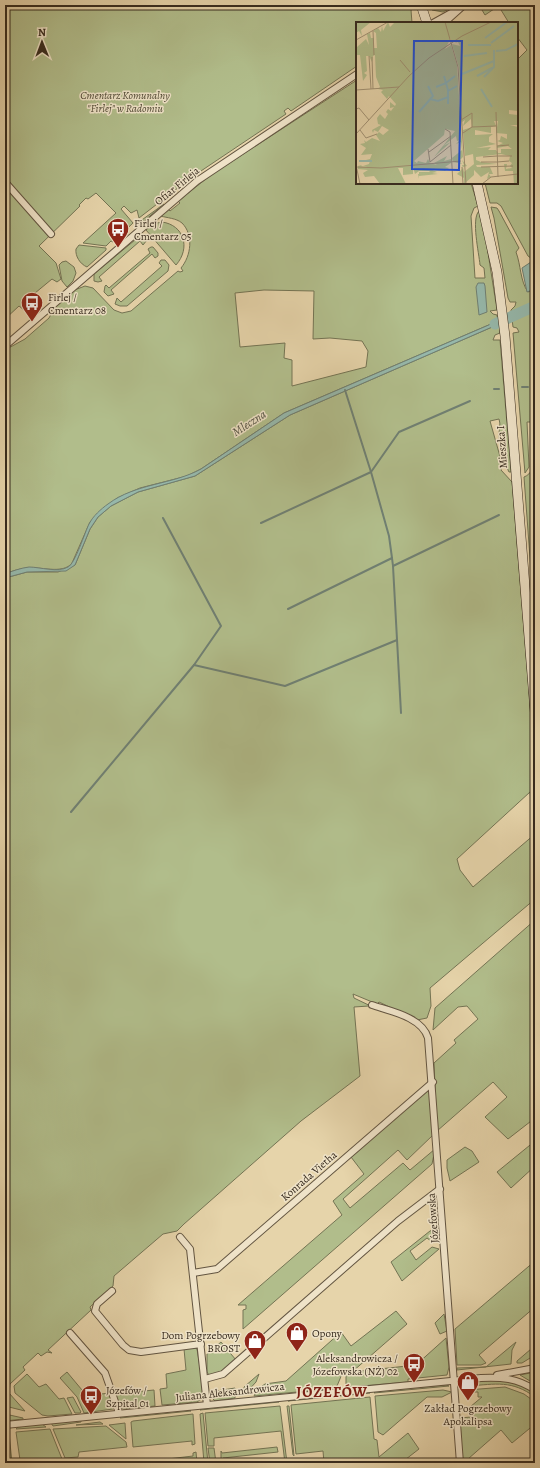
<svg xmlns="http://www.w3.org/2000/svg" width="540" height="1468" font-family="Alegreya,serif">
  <rect width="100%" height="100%" fill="#e6d4aa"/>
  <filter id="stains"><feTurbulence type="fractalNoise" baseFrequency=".005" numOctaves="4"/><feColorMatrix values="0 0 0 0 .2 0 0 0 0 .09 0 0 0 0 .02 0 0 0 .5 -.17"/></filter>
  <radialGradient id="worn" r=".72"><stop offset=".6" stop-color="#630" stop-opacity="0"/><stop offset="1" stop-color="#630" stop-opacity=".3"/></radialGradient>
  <g fill="#b1bd8b" stroke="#747454" fill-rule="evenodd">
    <polygon points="5,5 413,5 414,9 411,10 412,23 357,23 357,66 291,111 288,108 284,111 286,114 192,177 139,218 137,210 131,213 124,206 121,209 133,223 113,242 111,241 106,246 83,243 116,213 96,193 88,199 86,198 79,205 80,206 39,246 56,263 61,279 57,282 52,279 29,298 32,303 24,310 19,306 5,319"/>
    <polygon points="430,5 457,5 443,12 432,10"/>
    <polygon points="479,5 491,5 494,9 485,15"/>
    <polygon points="498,5 535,5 535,261 528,256 501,206 497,203 490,203 485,183 517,183 517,60 527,50 517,37 517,23 509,23"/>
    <path d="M357,80V183H471L478,206L474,208L471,216L475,278H485L484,268L480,265C479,253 471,219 479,211L486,240L497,310L490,311L493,314L497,315L498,321L284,413L201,469L187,476L140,488L117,498L90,522L72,563C63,575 39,566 26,568C19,569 12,571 5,574V350L25,339L49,318L55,307L72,291L85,286L93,288L114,310L122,313L131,311L178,271L180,272L183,271L181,268C191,256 194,235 182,223C176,218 167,218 161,216L168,209L170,211L180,203L178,201L211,175ZM264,290L314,291L313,339L330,338L362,341L368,351L366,367L292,386V360L284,358L285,343L240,347L235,293Z"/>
    <polygon points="164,204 144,221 139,222"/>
    <path d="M491,207L497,208L499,211L519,248L516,252C521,265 520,281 528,292L535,289V305L511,316V310L515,306L516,302H510L508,298L494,218Z"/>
    <path d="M162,222C184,225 191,248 176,265L146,230L153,224Z"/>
    <polygon points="141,235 147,240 143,245 140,241 99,277 102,281 98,282 94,281 94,274"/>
    <path d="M79,245L106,248V250L87,267C80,264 75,256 76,249Z"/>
    <polygon points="151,247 153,247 158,253 158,256 155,258 152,254 111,290 114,294 108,296 104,292 105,286 106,285 109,288 150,253 148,249"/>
    <polygon points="161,260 165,260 169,265 168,271 127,306 120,306 115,304 117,298 121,302 162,266 159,263"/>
    <polygon points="66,261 74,267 76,273 73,281 67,287 62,281 59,265 62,262"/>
    <polygon points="535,309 535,358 533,359 535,375 535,422 527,422 529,467 525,473 513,333 519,332 517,328 513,327 512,319"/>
    <path d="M499,324L500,333L495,335L493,340H500L511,472H509C505,465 499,443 499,435C499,428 501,425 499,419L490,421L501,460V470L512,482L535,765V899L430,988L431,1006L427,1018L417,1020L379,1002L377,1004L353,994L354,998L381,1011L369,1006L354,1007L360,1076L301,1121L184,1224L177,1231L163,1234L114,1276L113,1286L90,1307L91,1310L48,1350L52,1353L47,1352L41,1356L38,1353L23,1367L25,1370L10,1384L9,1393L25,1411L5,1406V578L27,572H58L75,565L90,529L98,517L111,506L138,492L195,476L290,415ZM530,792L535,834L473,887L460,870L457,859Z"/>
    <path d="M535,432V599L533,598L524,477C540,471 531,446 535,432Z"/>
    <polygon points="535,920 535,1118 508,1139 485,1117 507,1097 493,1082 437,1131 434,1063 456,1043 454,1040 478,1019 467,1006 458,1007 433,1030 435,1008"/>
    <polygon points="429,1089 433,1135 407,1160 398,1150 343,1199 350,1208 403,1163 410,1170 435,1149 432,1164 243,1329 243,1310 246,1309 246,1305 238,1305 342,1215 333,1201 364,1174 351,1157"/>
    <polygon points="535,1141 535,1166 511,1188 497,1172"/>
    <polygon points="465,1147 472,1151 479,1162 450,1181 447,1168 447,1160"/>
    <polygon points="438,1228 439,1241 431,1241 427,1238 410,1251 416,1260 432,1247 439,1249 402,1281 391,1262 430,1231"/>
    <polygon points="535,1261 535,1307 479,1355 486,1363 481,1365 457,1365 455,1329"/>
    <polygon points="396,1311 407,1324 352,1372 416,1365 446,1338 449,1367 447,1375 408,1379 408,1382 350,1387 346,1384 346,1374 342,1374 337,1386 329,1389 254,1396 258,1389 265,1384 286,1381 341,1332 351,1346"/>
    <polygon points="444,1314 447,1331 440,1334 435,1323"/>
    <polygon points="221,1342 236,1360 221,1373 209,1375 207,1372 207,1354"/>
    <polygon points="516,1342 512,1350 511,1364 457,1370 457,1368 486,1367"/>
    <polygon points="194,1347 197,1349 203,1385 203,1398 197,1402 162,1405 160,1389 167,1388 166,1374 186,1370 184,1349"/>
    <polygon points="531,1349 533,1352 535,1350 535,1355 522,1363 517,1363 517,1361"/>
    <polygon points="67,1372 87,1396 109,1393 103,1376 114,1407 113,1409 84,1413 77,1397 60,1378"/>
    <polygon points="535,1372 535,1384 520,1375"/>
    <polygon points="27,1374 39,1387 46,1384 59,1399 64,1398 72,1414 48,1416 42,1415 15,1393 14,1386"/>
    <polygon points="259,1374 256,1382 245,1394 244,1387"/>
    <path d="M499,1379L513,1381L535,1392V1397C512,1380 496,1384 469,1386L468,1382Z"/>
    <polygon points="446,1385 449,1386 374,1393 376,1391"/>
    <polygon points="505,1387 524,1394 535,1402 535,1424 512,1443 501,1430 468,1459 462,1462 460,1418 471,1417 470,1407 482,1397 478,1397 478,1392 468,1392 467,1390"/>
    <polygon points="235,1388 235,1398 215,1401 209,1395 210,1392"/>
    <polygon points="154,1390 155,1406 124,1409 119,1407 115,1394"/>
    <polygon points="443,1390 452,1392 442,1397 427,1397 383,1435 378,1432 375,1396"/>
    <polygon points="368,1392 370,1393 288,1401 293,1400"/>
    <polygon points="73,1397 81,1412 80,1413 75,1413 67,1398"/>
    <polygon points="370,1397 374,1439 377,1440 379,1457 408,1433 419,1449 401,1463 324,1463 323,1451 296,1454 291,1405"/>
    <polygon points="277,1401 279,1402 200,1410 203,1408"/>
    <polygon points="280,1406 287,1463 285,1463 281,1431 214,1438 214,1446 208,1446 205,1413"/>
    <polygon points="287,1406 289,1406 294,1456 293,1455"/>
    <polygon points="189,1410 191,1411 120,1418 122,1416"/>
    <polygon points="203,1413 208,1463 204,1463 200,1414"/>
    <polygon points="5,1414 23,1418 23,1419 5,1421"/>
    <polygon points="193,1414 195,1444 192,1445 192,1441 133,1447 131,1422 133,1421"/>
    <polygon points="81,1420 81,1422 53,1426 51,1423"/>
    <polygon points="100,1422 103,1424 76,1425"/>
    <polygon points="125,1423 126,1439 109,1425"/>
    <polygon points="42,1424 46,1427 16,1429 18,1427"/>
    <polygon points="106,1426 126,1442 127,1447 79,1452 78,1457 65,1458 53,1429"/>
    <polygon points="50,1429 62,1459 26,1462 20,1460 16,1432"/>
    <polygon points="5,1433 9,1433 12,1463 5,1463"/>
    <polygon points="277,1447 278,1452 223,1458 223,1460 221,1459 221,1451 222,1453"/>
    <polygon points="208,1448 214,1448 216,1463 210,1463"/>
    <polygon points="196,1452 197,1463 194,1463 194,1460 163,1463 134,1463 193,1456 193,1453"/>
  </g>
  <g fill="#96b8ab" stroke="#708073">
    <polygon points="531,262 535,262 535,289 527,292 522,268"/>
    <polygon points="478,283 484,283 485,286 487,312 479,315 476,287"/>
    <polygon points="535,305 535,309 512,319 511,316"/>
    <path d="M498,321L499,324L290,415L195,476L138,492L111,506L98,517L90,529L75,565L66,571L27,572L5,578V574C12,571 21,568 29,567C40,567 58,573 68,567C75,564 85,532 89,524C93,516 101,509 108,504C136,483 172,485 201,469L284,413Z"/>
  </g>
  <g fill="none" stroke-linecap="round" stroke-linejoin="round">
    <g stroke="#708073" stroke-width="2">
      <polyline points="522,387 528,387"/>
      <polyline points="494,389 499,389"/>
      <polyline points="345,390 371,472"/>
      <polyline points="371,472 399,432 470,401"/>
      <polyline points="261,523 371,472 389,536 392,558"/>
      <polyline points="288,609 392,558 393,566"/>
      <polyline points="194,665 285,686 397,640"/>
      <polyline points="401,713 393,566 499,515"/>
      <polyline points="71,812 194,665 221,626 163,518"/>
    </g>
    <polyline stroke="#96b8ab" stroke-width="11" points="495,324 535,306"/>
    <g stroke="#635541" stroke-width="8">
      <g id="street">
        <polyline points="433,23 460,8"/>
        <polyline points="444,23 464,5"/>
        <polyline points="5,182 51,234"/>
        <polyline points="5,346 197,181 357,74"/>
        <path d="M372,1005C390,1011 422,1017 428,1038L460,1463"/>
        <polyline points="180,1237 190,1249 207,1405"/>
        <polyline points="193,1273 217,1269 433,1082"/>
        <polyline points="112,1291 97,1304 95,1311 123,1345 129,1350 141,1352 201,1344"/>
        <polyline points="70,1333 105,1373 119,1413"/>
        <polyline points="497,1375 535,1368"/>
        <polyline points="205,1379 223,1374 398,1221 440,1189"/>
        <path d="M5,1425L481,1378C501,1377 517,1378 535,1390"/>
      </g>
    </g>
    <g stroke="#372b1e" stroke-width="10">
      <g id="secondary">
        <polyline points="421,5 427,23"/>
        <polyline points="477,183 497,272 505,336 535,712"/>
      </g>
    </g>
    <use href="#street" stroke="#efe3c8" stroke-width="6"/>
    <use href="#secondary" stroke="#efe3c8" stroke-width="9"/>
  </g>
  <defs>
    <g id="bus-pin" transform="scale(1.15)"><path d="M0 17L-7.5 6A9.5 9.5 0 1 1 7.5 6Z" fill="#8f2418" stroke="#efe3c8"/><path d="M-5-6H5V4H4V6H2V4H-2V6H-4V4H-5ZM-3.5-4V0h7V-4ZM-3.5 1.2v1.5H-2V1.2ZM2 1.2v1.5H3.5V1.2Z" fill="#fff"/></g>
    <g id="shop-pin" transform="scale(1.15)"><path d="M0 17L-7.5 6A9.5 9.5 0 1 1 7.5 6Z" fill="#8f2418" stroke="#efe3c8"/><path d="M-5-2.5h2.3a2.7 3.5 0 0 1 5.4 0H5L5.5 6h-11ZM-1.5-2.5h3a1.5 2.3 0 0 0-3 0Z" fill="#fff"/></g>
  </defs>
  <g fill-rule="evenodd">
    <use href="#bus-pin" x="118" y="229"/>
    <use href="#bus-pin" x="32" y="303"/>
    <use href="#shop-pin" x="297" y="1333"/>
    <use href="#shop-pin" x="255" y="1341"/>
    <use href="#bus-pin" x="414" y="1364"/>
    <use href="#shop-pin" x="468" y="1382"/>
    <use href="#bus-pin" x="91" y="1396"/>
  </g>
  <g text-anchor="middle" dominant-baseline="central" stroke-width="3" stroke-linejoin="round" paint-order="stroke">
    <g font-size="11" font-style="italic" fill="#4f4834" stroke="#efe3c8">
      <text x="125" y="95">Cmentarz Komunalny<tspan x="125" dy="13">"Firlej" w Radomiu</tspan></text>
    </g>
    <g font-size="11" fill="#372b1e" stroke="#efe3c8">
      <text transform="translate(177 186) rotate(-39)">Ofiar Firleja</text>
      <text transform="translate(502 447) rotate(-94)">Mieszka I</text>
      <text transform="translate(309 1176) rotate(-41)">Konrada Vietha</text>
      <text transform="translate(433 1218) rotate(-94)">Józefowska</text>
      <text transform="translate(230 1392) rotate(-6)">Juliana Aleksandrowicza</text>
    </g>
    <g font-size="11" fill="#372b1e" stroke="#efe3c8" text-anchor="start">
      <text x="134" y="223">Firlej /<tspan x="134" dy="13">Cmentarz 05</tspan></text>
      <text x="48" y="297">Firlej /<tspan x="48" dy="13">Cmentarz 08</tspan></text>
      <text x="312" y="1333">Opony</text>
      <text x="240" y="1335" text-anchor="end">Dom Pogrzebowy<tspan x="240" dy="13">BROST</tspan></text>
      <text x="398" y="1358" text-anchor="end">Aleksandrowicza /<tspan x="398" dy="13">Józefowska (NŻ) 02</tspan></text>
      <text x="106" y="1390">Józefów /<tspan x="106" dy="13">Szpital 01</tspan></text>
      <text x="468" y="1408" text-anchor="middle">Zakład Pogrzebowy<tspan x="468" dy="13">Apokalipsa</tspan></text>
    </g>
    <g font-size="12" font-style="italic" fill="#4f4e41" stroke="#efe3c8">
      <text transform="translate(249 423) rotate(-33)">Mleczna</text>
    </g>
    <g font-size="15" font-weight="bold" letter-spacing="1" fill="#7a1f14" stroke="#efe3c8">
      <text x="332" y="1392">JÓZEFÓW</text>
    </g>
  </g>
  <g transform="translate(356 22)">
    <rect width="162" height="162" fill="#e6d4aa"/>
    <path d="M0,0H15L5,8L6,14L3,9L0,11ZM32,0L34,5L39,0H162V89L153,88V92L162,93V103H154L162,105V162H158L157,149H149L148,142H151L150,147L156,146L154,144L156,141L153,139L154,134L145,132L120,135V138L125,140L141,142L120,143L121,145H134L137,152H133L135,155L131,157L133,150L125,155L118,148V153L108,162V156L101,152L107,146L106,143H108L106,138L111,144L107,145L108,150L118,142L117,132L109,134L107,108L116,105L115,97L107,104L109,98L106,100L103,46L96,22L104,24L102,20L99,21L101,19L95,20V16L89,27L95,23L101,43L107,135L103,139L106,142L97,140L96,136L106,128L105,120L100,122L104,118L101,119L100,114L87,124L95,120L78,135L99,109L89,107L88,113L58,139L61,141L62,139L70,141L72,137L74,141L81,143L78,141L91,134L88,139L95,137V141L89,145L93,146L89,149L76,148L81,150L76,151L82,152L63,154V157L62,152L74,151L63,152V150H73L74,149H63L59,152L57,145V152L47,153V146H42L50,162H24L18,154L9,155L7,151L12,148L2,147V144L6,143L5,144L15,146L7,144L13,142L14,139H6L14,137L16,132L5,133L10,126L4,122L9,121L8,118L10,120L16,116L24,119L20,113L23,110L27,113L33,108L26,104L22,110L18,108L17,111L16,108L25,103L22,102L21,96L24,92L29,97L32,92L30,90L32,87L35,89L38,85L34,86V80L39,84L40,82L33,74L31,77L25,70L27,68L22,67L24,65L20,55L19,33L17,34L16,40L13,34H10L11,49L8,51L11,53L7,59L4,33H0V19L1,25L10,17L13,23L11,12L14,11L15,16H18V26H21L20,11L17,9L22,6L25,10L26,4L27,9ZM138,99H142L140,111L151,112V117L145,114L144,118L141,119L147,121L141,124V126L152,124L156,127H145V131H142L140,128H132L135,125L120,126L140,122L133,120V115L137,112L119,113V108L135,111V105L140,104Z" fill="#b1bd8b" fill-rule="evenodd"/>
    <path fill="none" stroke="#96b8ab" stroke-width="2" d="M129,16L151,0M135,21L158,4M112,23H135M140,29L150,28L162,22M108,34L131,31M106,52L138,39M88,54L90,61L99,54M121,54L138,45M128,55L138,45V28M80,65L90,61L92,68M125,67L136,85M74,77L82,79L92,75M92,82V69L101,64M63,90L77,74L72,64M3,139H16"/>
    <path fill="none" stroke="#a09072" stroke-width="1" d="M89,0L102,45L110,162M17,9L18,33M0,18L32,0M13,34L15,67M16,35L17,67M44,38L54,50M0,68L43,65M0,87L3,86L13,98M140,90L142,155M105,98L116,91V105M89,107L94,110L97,162M4,108L10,116L21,112M107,111L116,105L140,104M0,112L53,54L73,36L106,14L135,0M141,124L153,123M72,127L74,140M73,130L95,114M141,134H156M127,135L141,134M74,140L95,123M125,140H141M141,140L153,139M0,143L4,162M0,145L25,146L105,139M106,145L107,162M125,145L157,144M126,162L135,155L162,152"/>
    <path fill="#1d4ed8" fill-opacity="0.15" stroke="#1d4ed8" stroke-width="2" d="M58,19H106L103,148L56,147Z"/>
    <rect width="162" height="162" fill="none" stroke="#372b1e" stroke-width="2"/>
  </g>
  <rect width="540" height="1468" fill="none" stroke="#e6d4aa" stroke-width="20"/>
  <rect x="6" y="6" width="528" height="1456" fill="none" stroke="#372b1e" stroke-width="2"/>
  <rect x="10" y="10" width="520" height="1448" fill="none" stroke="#372b1e"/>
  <g transform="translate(42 42) rotate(359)" stroke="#efe3c8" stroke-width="3" paint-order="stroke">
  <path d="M0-3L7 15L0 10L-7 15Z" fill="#372b1e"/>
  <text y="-6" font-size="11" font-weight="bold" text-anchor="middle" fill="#372b1e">N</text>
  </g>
  <rect width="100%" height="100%" filter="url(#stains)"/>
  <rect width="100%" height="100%" fill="url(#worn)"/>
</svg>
